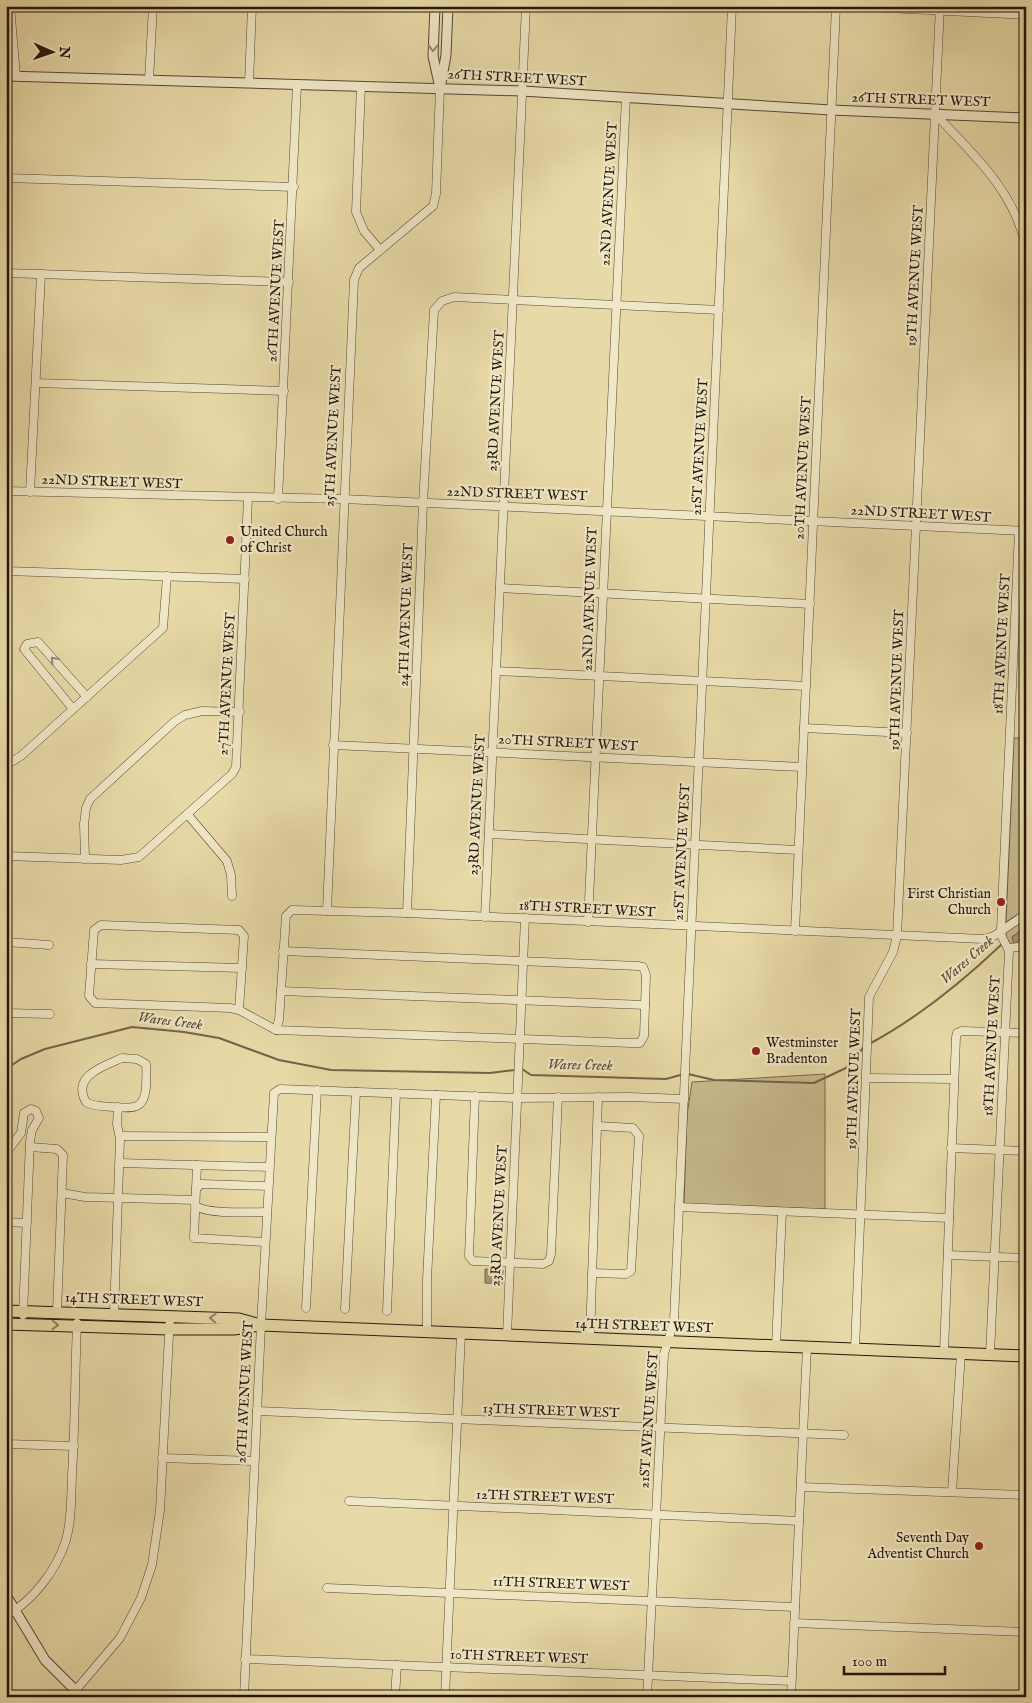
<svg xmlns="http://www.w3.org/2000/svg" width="1032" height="1703" font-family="'IM FELL English',serif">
  <rect width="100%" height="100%" fill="#e8daa8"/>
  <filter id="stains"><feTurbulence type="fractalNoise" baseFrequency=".004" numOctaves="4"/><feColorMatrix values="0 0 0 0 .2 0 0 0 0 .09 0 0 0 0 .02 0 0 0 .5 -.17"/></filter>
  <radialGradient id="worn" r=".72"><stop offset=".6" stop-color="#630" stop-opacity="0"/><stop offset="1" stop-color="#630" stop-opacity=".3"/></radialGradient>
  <g fill="#c7b98d" stroke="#76684c">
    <polygon points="1014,738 1026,738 1026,909 1006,922"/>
    <polygon points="1026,918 1026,927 1012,937 1014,944 1011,944 1006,937 1006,931"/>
    <polygon points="825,1074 825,1209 684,1204 687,1115 692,1082"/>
  </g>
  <g fill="#a69773" stroke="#726349">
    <polygon points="1026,927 1026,936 1014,944 1012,937"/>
    <polygon points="485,1269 503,1270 502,1284 485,1283"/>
  </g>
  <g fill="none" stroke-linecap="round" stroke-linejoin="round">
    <g stroke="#726349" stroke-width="2">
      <path d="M871,1043C919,1017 962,982 1002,944"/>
      <polyline points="6,1069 21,1059 45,1049 132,1027 184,1032 219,1038 279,1060 331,1070 490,1073 515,1070"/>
      <polyline points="522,1069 531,1075 666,1079 684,1074"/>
      <polyline points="688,1074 714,1080 814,1083 846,1068 864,1047"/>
    </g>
    <g stroke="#564732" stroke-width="9">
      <g id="minor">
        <polyline points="10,6 16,76"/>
        <polyline points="847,6 1026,15"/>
        <polyline points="149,80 153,6"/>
        <polyline points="249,83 252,6"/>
        <polyline points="361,86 356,212 364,231 380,250"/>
        <path d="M935,114C973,154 1015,191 1026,248"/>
        <polyline points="6,178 294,187"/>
        <polyline points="6,273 289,282"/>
        <polyline points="36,383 284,391"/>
        <polyline points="6,491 343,499 1026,531"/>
        <polyline points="30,492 41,274"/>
        <polyline points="278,499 297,85"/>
        <polyline points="6,571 245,579"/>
        <polyline points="500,588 810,604"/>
        <polyline points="496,671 806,686"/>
        <polyline points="73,709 24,649 27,644 38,642 87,697"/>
        <polyline points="804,728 907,733"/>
        <polyline points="333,745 802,767"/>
        <polyline points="6,765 21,756 163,628 167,576"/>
        <polyline points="188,815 227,861 231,875 232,896"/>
        <polyline points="489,834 798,850"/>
        <polyline points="6,856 121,860 139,857 232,774 236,767 248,498"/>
        <polyline points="85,859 84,824 86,808 90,799 175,721 185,715 202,711 240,712"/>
        <polyline points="327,911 354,280 359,268 433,206 436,194 440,88"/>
        <polyline points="407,913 423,503 434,310 442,301 454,297 719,310"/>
        <polyline points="485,917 526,6"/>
        <polyline points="588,922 626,97"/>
        <polyline points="795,931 836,6"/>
        <polyline points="6,942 49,945"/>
        <polyline points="1009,948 1026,946"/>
        <polyline points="91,964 242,968"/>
        <polyline points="281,991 645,1005"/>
        <polyline points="239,1010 244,936 239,930 101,925 94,930 89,996 95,1003 230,1008 239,1010 276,1030 631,1043 640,1043 644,1036 646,975 643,967 638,966 283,951"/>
        <polyline points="6,1013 50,1014"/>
        <polyline points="276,1030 279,1020 286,916 292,910 407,913 983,939 994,936 1026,914"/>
        <path d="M122,1058L137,1059L146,1064C147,1072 146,1080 146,1087C144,1111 132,1108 113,1107C104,1106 94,1107 86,1102C71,1076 104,1066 122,1058Z"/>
        <polyline points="867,1078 954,1079"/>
        <polyline points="475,1096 469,1256 473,1261 543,1264 549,1261 551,1254 558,1097"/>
        <polyline points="120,1136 271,1137"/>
        <polyline points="30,1147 57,1149 63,1155 57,1312"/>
        <polyline points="951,1148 1026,1151"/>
        <polyline points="6,1153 21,1133 24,1113 31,1109 36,1111 39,1118 32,1130 30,1141 23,1315"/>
        <polyline points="120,1163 269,1167"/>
        <polyline points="197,1165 194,1238 265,1242"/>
        <polyline points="196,1189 201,1184 268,1186"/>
        <polyline points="62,1193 85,1197 195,1200"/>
        <path d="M195,1205C205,1215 252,1212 267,1212"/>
        <polyline points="679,1207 949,1218"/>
        <polyline points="6,1222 27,1223"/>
        <polyline points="948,1255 1026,1258"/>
        <polyline points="592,1273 626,1274 631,1271 639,1136 633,1128 598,1126"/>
        <polyline points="306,1308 317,1090"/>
        <polyline points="345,1309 356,1092"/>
        <polyline points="387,1311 396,1093"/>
        <polyline points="114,1314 120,1139 117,1124 118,1107"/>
        <polyline points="427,1332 427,1280 436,1095"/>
        <polyline points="507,1335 525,918"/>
        <polyline points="590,1338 598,1097"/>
        <polyline points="776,1346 782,1212"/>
        <polyline points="855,1349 869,997 893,952 897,936 940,6"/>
        <polyline points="944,1352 956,1037 957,1033 962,1031 1026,1033"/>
        <polyline points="990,1354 1009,951 1002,937 1001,930 1019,531"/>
        <polyline points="257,1411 844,1435"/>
        <polyline points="6,1444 74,1446"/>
        <polyline points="162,1458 254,1461"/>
        <polyline points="801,1487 1026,1495"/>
        <polyline points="952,1492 961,1353"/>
        <polyline points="349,1501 799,1521"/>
        <polyline points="327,1588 795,1607"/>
        <path d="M6,1616C34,1600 57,1569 66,1540C72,1519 71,1496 72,1475C75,1425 75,1374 77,1323"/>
        <polyline points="794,1623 1026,1632"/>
        <polyline points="245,1659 791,1681"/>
        <polyline points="75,1691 120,1638 141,1598 152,1565 160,1510 170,1316"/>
        <polyline points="244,1697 261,1325 274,1093 280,1089 517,1098 630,1097 684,1099"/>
        <polyline points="395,1697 397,1665"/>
        <polyline points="445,1697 461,1333"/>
        <polyline points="647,1697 664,1354 674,1321 732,6"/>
        <polyline points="791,1697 807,1347"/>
      </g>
    </g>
    <g stroke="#564732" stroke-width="11">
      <g id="tertiary">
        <polyline points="435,6 433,56 440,88"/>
        <polyline points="6,76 522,91 831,110 1026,118"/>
        <polyline points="441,83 446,55 448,6"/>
        <polyline points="6,1595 45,1660 82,1697"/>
      </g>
    </g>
    <g stroke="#25160b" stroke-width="13">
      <g id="primary">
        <polyline points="6,1311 239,1319 257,1324"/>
        <polyline points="6,1324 169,1329 234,1329 261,1325 1026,1356"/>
      </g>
    </g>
    <use href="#minor" stroke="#f0e7c6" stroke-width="8"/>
    <use href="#tertiary" stroke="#f0e7c6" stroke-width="9"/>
    <use href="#primary" stroke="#e8daa8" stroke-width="11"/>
  </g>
  <defs><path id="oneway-chevron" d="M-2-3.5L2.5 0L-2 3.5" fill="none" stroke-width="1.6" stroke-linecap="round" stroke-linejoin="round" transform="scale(1.25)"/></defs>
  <g stroke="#958972">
    <use href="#oneway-chevron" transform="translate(433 48) rotate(92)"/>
    <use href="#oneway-chevron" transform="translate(54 660) rotate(-132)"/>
  </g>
  <g stroke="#908261">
    <use href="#oneway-chevron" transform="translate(213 1318) rotate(-177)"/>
    <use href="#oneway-chevron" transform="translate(55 1325) rotate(2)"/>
  </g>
  <g fill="#8f2418" stroke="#f0e7c6" stroke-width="2">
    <circle cx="230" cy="540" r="5"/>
    <circle cx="1001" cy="902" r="5"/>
    <circle cx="756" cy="1051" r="5"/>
    <circle cx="979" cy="1546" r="5"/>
  </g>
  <g text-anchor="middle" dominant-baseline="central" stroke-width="4.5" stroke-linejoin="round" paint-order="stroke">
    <g font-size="14" fill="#25160b" stroke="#f0e7c6">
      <text transform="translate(517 78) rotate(3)">26TH STREET WEST</text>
      <text transform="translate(921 100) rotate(2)">26TH STREET WEST</text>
      <text transform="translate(609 194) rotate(-87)">22ND AVENUE WEST</text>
      <text transform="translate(915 276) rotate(-87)">19TH AVENUE WEST</text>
      <text transform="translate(276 291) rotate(-87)">26TH AVENUE WEST</text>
      <text transform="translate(496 401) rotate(-87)">23RD AVENUE WEST</text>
      <text transform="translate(333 436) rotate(-87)">25TH AVENUE WEST</text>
      <text transform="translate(700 447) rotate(-87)">21ST AVENUE WEST</text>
      <text transform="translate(803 468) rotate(-87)">20TH AVENUE WEST</text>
      <text transform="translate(112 482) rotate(2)">22ND STREET WEST</text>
      <text transform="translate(517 494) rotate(2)">22ND STREET WEST</text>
      <text transform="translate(921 514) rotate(3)">22ND STREET WEST</text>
      <text transform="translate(590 599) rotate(-88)">22ND AVENUE WEST</text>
      <text transform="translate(406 615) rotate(-88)">24TH AVENUE WEST</text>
      <text transform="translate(1002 644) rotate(-87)">18TH AVENUE WEST</text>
      <text transform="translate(897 680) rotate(-88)">19TH AVENUE WEST</text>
      <text transform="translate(227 684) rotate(-87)">27TH AVENUE WEST</text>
      <text transform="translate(568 743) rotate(3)">20TH STREET WEST</text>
      <text transform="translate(477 805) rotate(-87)">23RD AVENUE WEST</text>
      <text transform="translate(682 852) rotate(-87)">21ST AVENUE WEST</text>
      <text transform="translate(587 909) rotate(3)">18TH STREET WEST</text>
      <text transform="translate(992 1046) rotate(-87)">18TH AVENUE WEST</text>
      <text transform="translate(854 1079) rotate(-88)">19TH AVENUE WEST</text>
      <text transform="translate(499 1216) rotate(-87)">23RD AVENUE WEST</text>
      <text transform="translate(134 1300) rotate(2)">14TH STREET WEST</text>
      <text transform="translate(644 1326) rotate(2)">14TH STREET WEST</text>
      <text transform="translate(245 1392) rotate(-87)">26TH AVENUE WEST</text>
      <text transform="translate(551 1411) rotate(2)">13TH STREET WEST</text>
      <text transform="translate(649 1420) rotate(-86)">21ST AVENUE WEST</text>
      <text transform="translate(545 1497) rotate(2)">12TH STREET WEST</text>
      <text transform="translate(561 1584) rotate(2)">11TH STREET WEST</text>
      <text transform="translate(519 1657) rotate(2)">10TH STREET WEST</text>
    </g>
    <g font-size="14" fill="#25160b" stroke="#f0e7c6" text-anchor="start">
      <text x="240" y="532">United Church<tspan x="240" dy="16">of Christ</tspan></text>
      <text x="991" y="894" text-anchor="end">First Christian<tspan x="991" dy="16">Church</tspan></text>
      <text x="766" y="1043">Westminster<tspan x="766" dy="16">Bradenton</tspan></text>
      <text x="969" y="1538" text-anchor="end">Seventh Day<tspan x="969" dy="16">Adventist Church</tspan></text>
    </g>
    <g font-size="15" font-style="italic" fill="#594a35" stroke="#f0e7c6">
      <text transform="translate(967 960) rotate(-41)">Wares Creek</text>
      <text transform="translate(170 1021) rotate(7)">Wares Creek</text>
      <text transform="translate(580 1065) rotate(1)">Wares Creek</text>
    </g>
  </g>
  <rect width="1032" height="1703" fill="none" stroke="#e8daa8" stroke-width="25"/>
  <rect x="8" y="8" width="1017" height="1688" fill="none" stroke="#25160b" stroke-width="2.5"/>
  <rect x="12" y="12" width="1007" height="1678" fill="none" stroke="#25160b"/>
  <g transform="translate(52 52) rotate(92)" stroke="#f0e7c6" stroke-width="4" paint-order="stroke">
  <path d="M0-4L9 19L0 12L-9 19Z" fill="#25160b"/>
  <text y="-8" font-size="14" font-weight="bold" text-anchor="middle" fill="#25160b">N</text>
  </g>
  <path d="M844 1666v8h101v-8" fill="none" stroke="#25160b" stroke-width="2.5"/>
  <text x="852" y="1666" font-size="15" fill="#25160b" stroke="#f0e7c6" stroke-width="4" paint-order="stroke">100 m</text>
  <rect width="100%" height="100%" filter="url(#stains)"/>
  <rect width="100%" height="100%" fill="url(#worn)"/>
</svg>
